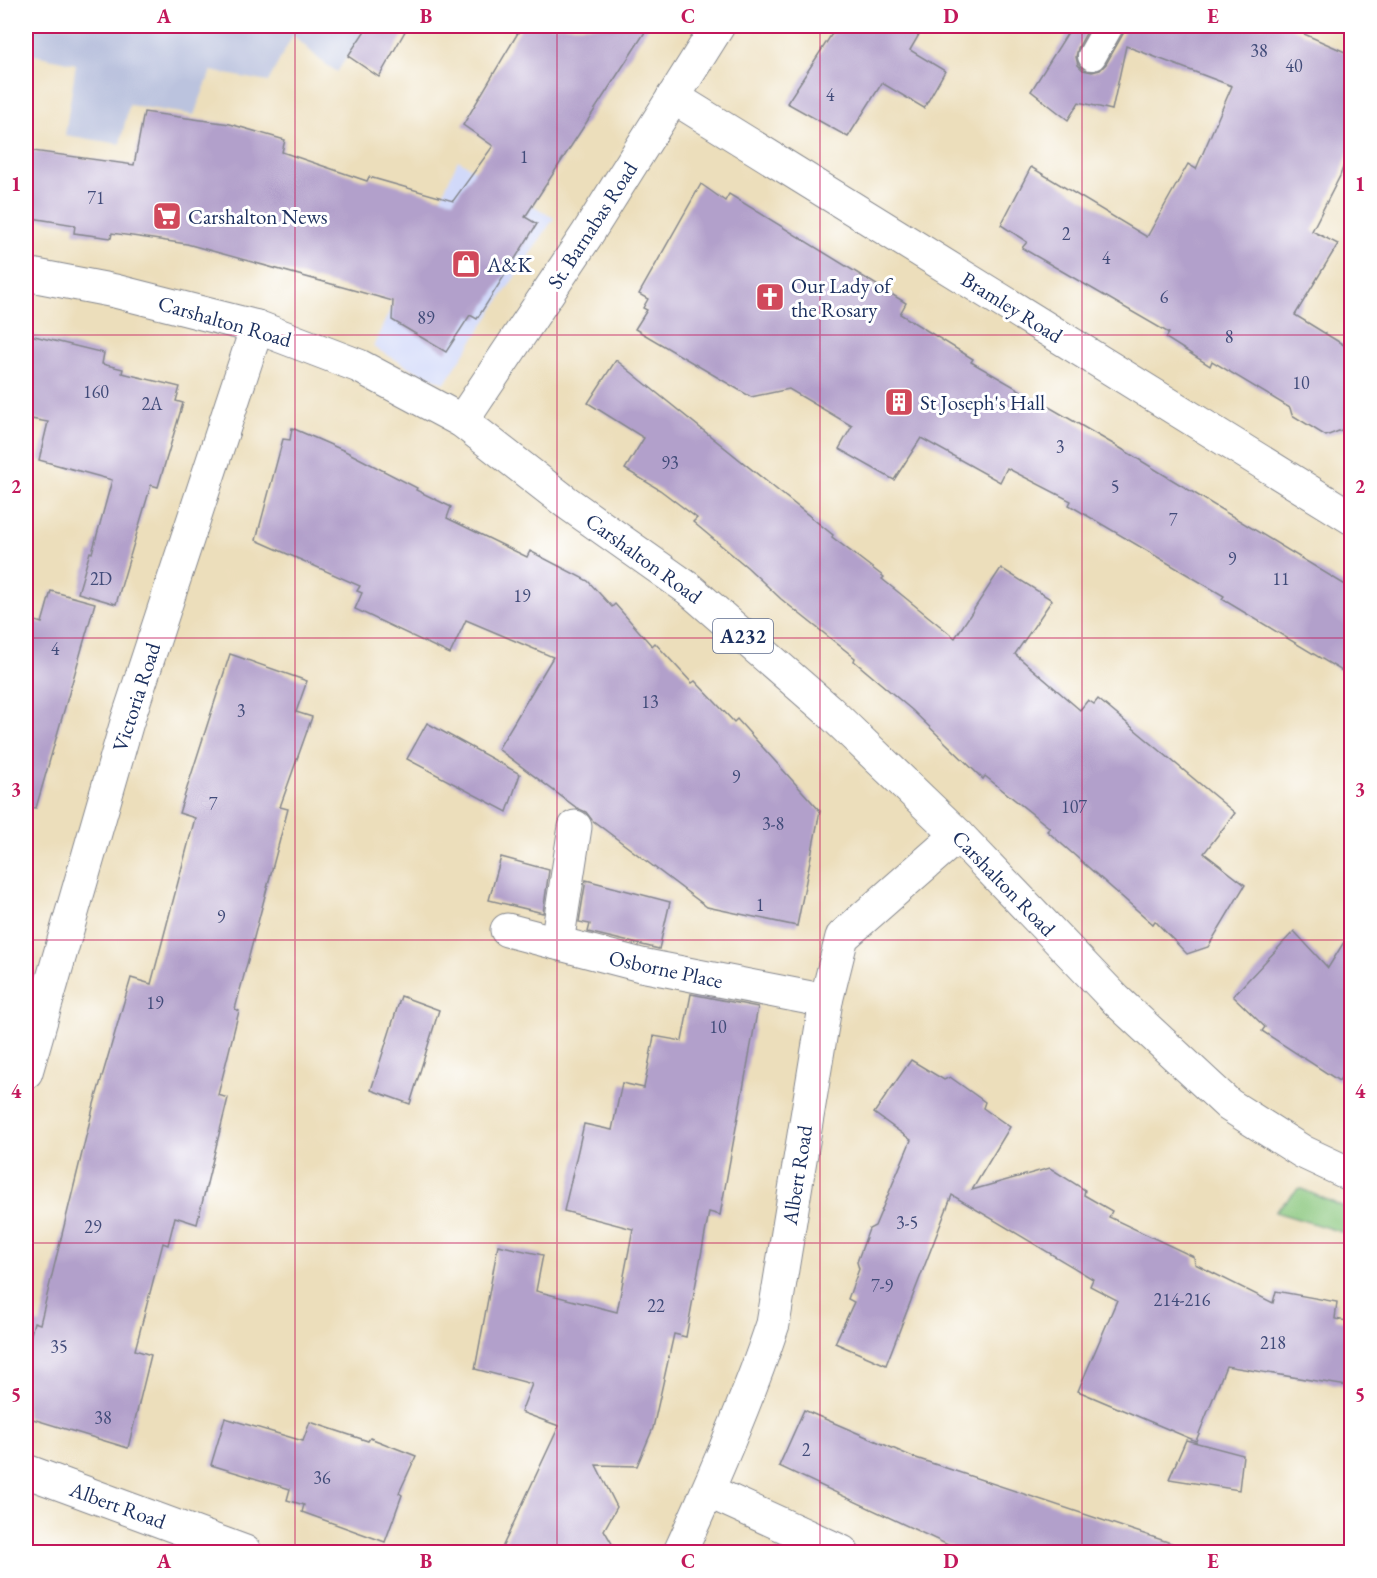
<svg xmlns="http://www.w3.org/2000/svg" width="1377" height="1578" font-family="'EB Garamond',serif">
  <rect width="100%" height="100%" fill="#fff"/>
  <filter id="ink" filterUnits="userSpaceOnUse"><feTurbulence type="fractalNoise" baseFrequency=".0167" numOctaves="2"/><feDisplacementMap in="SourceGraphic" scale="12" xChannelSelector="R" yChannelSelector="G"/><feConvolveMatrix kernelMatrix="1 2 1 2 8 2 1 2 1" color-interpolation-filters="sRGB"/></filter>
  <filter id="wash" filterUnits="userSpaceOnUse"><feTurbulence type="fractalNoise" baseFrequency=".008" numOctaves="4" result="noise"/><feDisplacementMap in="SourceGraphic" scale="24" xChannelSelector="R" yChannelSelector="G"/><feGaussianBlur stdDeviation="1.35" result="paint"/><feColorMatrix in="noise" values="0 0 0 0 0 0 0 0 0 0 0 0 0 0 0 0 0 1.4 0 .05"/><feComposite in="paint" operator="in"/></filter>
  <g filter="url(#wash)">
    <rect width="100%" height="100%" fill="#ecdebb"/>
    <polygon fill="#d1d9f9" points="458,160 554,218 445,383 414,370 373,347"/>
    <polygon fill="#bbc3de" points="26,26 368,26 337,72 320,60 293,35 268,82 211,71 194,115 129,105 120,144 65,135 76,64 26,53"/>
    <polygon fill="#88c67c" stroke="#527a6d" stroke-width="1.5" points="1299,1188 1351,1210 1351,1235 1275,1212"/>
    <g id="blocks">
      <g fill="#b2a0cb">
        <polygon points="368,26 408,26 379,77 348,56"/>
        <polygon points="522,26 649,26 525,217 537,224 477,319 470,315 446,352 392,320 393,301 187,244 112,233 111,238 74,233 75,225 26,217 26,150 134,165 144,112 230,124 285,140 282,152 367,181 369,177 453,201 493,146 463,125"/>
        <polygon points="837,26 924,26 910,50 945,71 924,108 882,83 848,137 787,103"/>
        <polygon points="1072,26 1090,26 1078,48 1076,57 1078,65 1083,70 1092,72 1100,70 1106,64 1123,34 1125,26 1286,26 1352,55 1352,142 1340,176 1312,231 1338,244 1295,315 1352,350 1352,426 1326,436 1292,415 1290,408 1212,361 1210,366 1166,338 1169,333 1022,248 1027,242 1001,225 1031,167 1147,237 1188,164 1196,169 1232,86 1126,46 1112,110 1079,102 1068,120 1031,91"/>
        <polygon points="701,184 725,201 729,194 906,303 900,314 973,359 971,362 1120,448 1352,589 1352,677 1222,599 1224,596 1069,505 1071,501 1007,468 1000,482 921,438 894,480 839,449 852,426 789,389 751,397 635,329 647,310 643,308 648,299 639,294"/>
        <polygon points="26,334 104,353 102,364 123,369 122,373 180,387 176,401 183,403 158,487 151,485 116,604 78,593 90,552 92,553 112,480 39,460 48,422 26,418"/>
        <polygon points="616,360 833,535 832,537 884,577 882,579 955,638 1001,568 1052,600 1015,654 1080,710 1088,700 1094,704 1098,699 1235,813 1204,853 1245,885 1208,947 1187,954 1155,921 1153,924 1047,831 1050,828 985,776 983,779 912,710 854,661 855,658 781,599 747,567 693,522 697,518 660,490 625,469 644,438 588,403"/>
        <polygon points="292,428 345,451 417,488 416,490 451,507 447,518 527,557 530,551 588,581 612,607 615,604 652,646 655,643 692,683 695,681 734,722 737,719 820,811 797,926 707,907 592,820 586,812 577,808 498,749 553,657 466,620 450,654 355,609 362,593 357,591 360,586 256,540 283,439 290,440"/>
        <polygon points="51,591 95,603 36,808 26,807 26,618 42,623"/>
        <polygon points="230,654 307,681 296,712 312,717 280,807 288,809 235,1009 239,1011 218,1095 228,1098 197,1224 175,1217 168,1245 163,1243 135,1350 151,1355 128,1448 26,1417 26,1354 34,1322 40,1324 94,1104 131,978 151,984 195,818 179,813"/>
        <polygon points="427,723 520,774 507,812 407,759"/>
        <polygon points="501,857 549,870 543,913 489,900"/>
        <polygon points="586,880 670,902 659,949 588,932 590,924 579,922"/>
        <polygon points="1352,929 1352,1060 1339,1081 1262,1031 1265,1027 1233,996 1294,931 1328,968"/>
        <polygon points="691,994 758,1007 720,1215 709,1212 686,1337 674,1334 653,1428 637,1466 596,1465 617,1507 604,1530 617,1552 500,1552 559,1426 521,1412 532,1384 475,1369 498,1245 543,1255 536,1291 617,1312 633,1229 564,1211 584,1124 612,1130 622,1083 644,1088 654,1036 682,1041"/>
        <polygon points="401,996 439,1010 410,1104 371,1090"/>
        <polygon points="911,1060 944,1080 950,1077 985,1102 983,1108 1010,1127 972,1190 1050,1168 1085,1190 1084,1195 1112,1211 1109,1217 1194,1257 1195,1264 1273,1303 1276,1291 1337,1302 1335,1319 1352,1322 1352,1355 1347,1386 1226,1366 1196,1441 1078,1391 1117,1300 1090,1286 1093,1279 952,1195 886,1365 835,1343 854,1302 848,1299 859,1269 857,1262 869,1229 875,1226 911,1140 874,1113"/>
        <polygon points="804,1410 913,1457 1177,1545 1176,1552 963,1552 779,1466"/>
        <polygon points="225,1418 303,1441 310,1422 368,1441 370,1438 416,1456 399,1493 402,1495 385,1542 302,1512 304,1505 287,1500 290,1489 211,1465"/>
        <polygon points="1186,1440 1243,1455 1239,1490 1169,1479"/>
      </g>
    </g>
  </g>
  <g filter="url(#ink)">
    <use href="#blocks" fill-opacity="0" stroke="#84868c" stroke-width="1.5"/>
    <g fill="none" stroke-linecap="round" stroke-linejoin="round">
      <g stroke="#84868c" stroke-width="31">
        <polyline id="service" points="1092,56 1109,26"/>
      </g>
      <g stroke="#84868c" stroke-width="35">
        <g id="minor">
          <polyline points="673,97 1352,518"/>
          <polyline points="507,930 641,965 826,1001"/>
          <polyline points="557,943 575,827"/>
          <polyline points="26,1072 127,722 257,327"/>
          <polyline points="26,1471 245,1552"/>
          <polyline points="708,1491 842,1552"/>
          <path d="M680,1552C714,1478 747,1402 773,1324L826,1001L842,937L958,835"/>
        </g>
      </g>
      <g stroke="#84868c" stroke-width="35">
        <polyline id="tertiary" points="462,421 586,236 718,26"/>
      </g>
      <g stroke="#84868c" stroke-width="35">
        <polyline id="trunk" points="26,274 115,291 257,327 359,366 462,421 566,502 689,589 828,710 958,835 1115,999 1229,1105 1303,1152 1352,1175"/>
      </g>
      <use href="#service" stroke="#fff" stroke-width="28"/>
      <use href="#minor" stroke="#fff" stroke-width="33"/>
      <use href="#tertiary" stroke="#fff" stroke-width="33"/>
      <use href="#trunk" stroke="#fff" stroke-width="33"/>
    </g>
  </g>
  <path fill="none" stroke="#c2185b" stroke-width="1.5" stroke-opacity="0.55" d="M295,26V1552M557,26V1552M820,26V1552M1082,26V1552M26,335H1352M26,638H1352M26,940H1352M26,1243H1352"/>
  <defs>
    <g id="supermarket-square" transform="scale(1.5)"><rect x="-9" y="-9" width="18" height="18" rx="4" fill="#d1495b" stroke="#fff"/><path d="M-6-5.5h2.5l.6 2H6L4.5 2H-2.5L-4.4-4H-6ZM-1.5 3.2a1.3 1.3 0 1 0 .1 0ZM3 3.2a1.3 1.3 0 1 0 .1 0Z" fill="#fff"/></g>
    <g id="shop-square" transform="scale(1.5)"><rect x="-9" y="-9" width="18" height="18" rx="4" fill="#d1495b" stroke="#fff"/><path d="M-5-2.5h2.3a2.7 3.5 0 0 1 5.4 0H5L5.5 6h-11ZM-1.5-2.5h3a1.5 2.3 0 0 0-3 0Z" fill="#fff"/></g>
    <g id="church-square" transform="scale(1.5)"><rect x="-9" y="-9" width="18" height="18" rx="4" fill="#d1495b" stroke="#fff"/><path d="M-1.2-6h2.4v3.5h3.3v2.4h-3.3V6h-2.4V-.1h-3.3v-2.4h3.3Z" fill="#fff"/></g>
    <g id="building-square" transform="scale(1.5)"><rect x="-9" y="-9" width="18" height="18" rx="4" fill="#d1495b" stroke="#fff"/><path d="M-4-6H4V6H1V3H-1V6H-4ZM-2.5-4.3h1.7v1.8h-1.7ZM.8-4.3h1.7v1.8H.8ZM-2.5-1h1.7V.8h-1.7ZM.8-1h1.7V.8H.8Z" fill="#fff"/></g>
  </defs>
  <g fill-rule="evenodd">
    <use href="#supermarket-square" x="167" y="216"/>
    <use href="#shop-square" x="466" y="264"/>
    <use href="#church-square" x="770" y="297"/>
    <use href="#building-square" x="899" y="402"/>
  </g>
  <g text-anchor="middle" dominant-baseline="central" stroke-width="6" stroke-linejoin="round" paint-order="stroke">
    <g font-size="18" fill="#414b79">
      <text x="1259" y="50">38</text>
      <text x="1294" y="65">40</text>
      <text x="830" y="94">4</text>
      <text x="524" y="156">1</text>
      <text x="96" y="197">71</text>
      <text x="1066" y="233">2</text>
      <text x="1106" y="257">4</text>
      <text x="1164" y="296">6</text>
      <text x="426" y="317">89</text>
      <text x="1229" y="336">8</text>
      <text x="1301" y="382">10</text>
      <text x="96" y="391">160</text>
      <text x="152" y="403">2A</text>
      <text x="1060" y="446">3</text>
      <text x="670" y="462">93</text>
      <text x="1115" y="486">5</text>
      <text x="1173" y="519">7</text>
      <text x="1232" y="558">9</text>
      <text x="101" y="578">2D</text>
      <text x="1281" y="578">11</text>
      <text x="522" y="595">19</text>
      <text x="55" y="648">4</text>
      <text x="650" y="701">13</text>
      <text x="241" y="710">3</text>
      <text x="736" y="776">9</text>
      <text x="213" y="803">7</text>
      <text x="1074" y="806">107</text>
      <text x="773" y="823">3-8</text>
      <text x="760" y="904">1</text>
      <text x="221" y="916">9</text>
      <text x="155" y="1002">19</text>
      <text x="718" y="1026">10</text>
      <text x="907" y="1222">3-5</text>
      <text x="93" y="1226">29</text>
      <text x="882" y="1285">7-9</text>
      <text x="1182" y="1299">214-216</text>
      <text x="656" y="1305">22</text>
      <text x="1273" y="1342">218</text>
      <text x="59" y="1346">35</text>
      <text x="103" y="1417">38</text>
      <text x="806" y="1449">2</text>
      <text x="322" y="1477">36</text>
    </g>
    <rect fill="#fff" stroke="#5f6d8e" stroke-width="1.5" x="713" y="619" width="60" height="34" rx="4.5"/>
    <g font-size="20" font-weight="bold" fill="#1b2f5e">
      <text x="743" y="636">A232</text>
    </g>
    <g font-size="21" fill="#1b2f5e" stroke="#fff" text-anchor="start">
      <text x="188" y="216">Carshalton News</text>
      <text x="487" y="264">A&amp;K</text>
      <text x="791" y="285">Our Lady of<tspan x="791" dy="24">the Rosary</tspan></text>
      <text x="920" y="402">St Joseph's Hall</text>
    </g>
    <g font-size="21" fill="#1b2f5e" stroke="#fff">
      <text transform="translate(592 225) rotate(-57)">St. Barnabas Road</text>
      <text transform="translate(1012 307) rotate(32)">Bramley Road</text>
      <text transform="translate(225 321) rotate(16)">Carshalton Road</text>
      <text transform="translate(644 558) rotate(36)">Carshalton Road</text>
      <text transform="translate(136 697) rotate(-72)">Victoria Road</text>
      <text transform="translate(1004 883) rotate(46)">Carshalton Road</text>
      <text transform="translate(666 969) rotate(12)">Osborne Place</text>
      <text transform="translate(797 1175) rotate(-81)">Albert Road</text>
      <text transform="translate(118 1505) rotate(20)">Albert Road</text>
    </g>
  </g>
  <rect width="1377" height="1578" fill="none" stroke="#fff" stroke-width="66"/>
  <rect x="33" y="33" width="1311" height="1512" fill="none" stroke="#c2185b" stroke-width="2"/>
  <g font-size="20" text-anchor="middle" font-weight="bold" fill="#c2185b">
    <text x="164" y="23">A</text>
    <text x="426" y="23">B</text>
    <text x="688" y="23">C</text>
    <text x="951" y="23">D</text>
    <text x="1213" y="23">E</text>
    <text x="16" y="191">1</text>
    <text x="1360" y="191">1</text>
    <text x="16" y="493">2</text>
    <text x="1360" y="493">2</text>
    <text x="16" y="796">3</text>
    <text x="1360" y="796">3</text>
    <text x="16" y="1098">4</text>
    <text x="1360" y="1098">4</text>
    <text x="16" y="1401">5</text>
    <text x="1360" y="1401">5</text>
    <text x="164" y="1568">A</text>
    <text x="426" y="1568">B</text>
    <text x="688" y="1568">C</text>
    <text x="951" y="1568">D</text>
    <text x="1213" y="1568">E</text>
  </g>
</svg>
